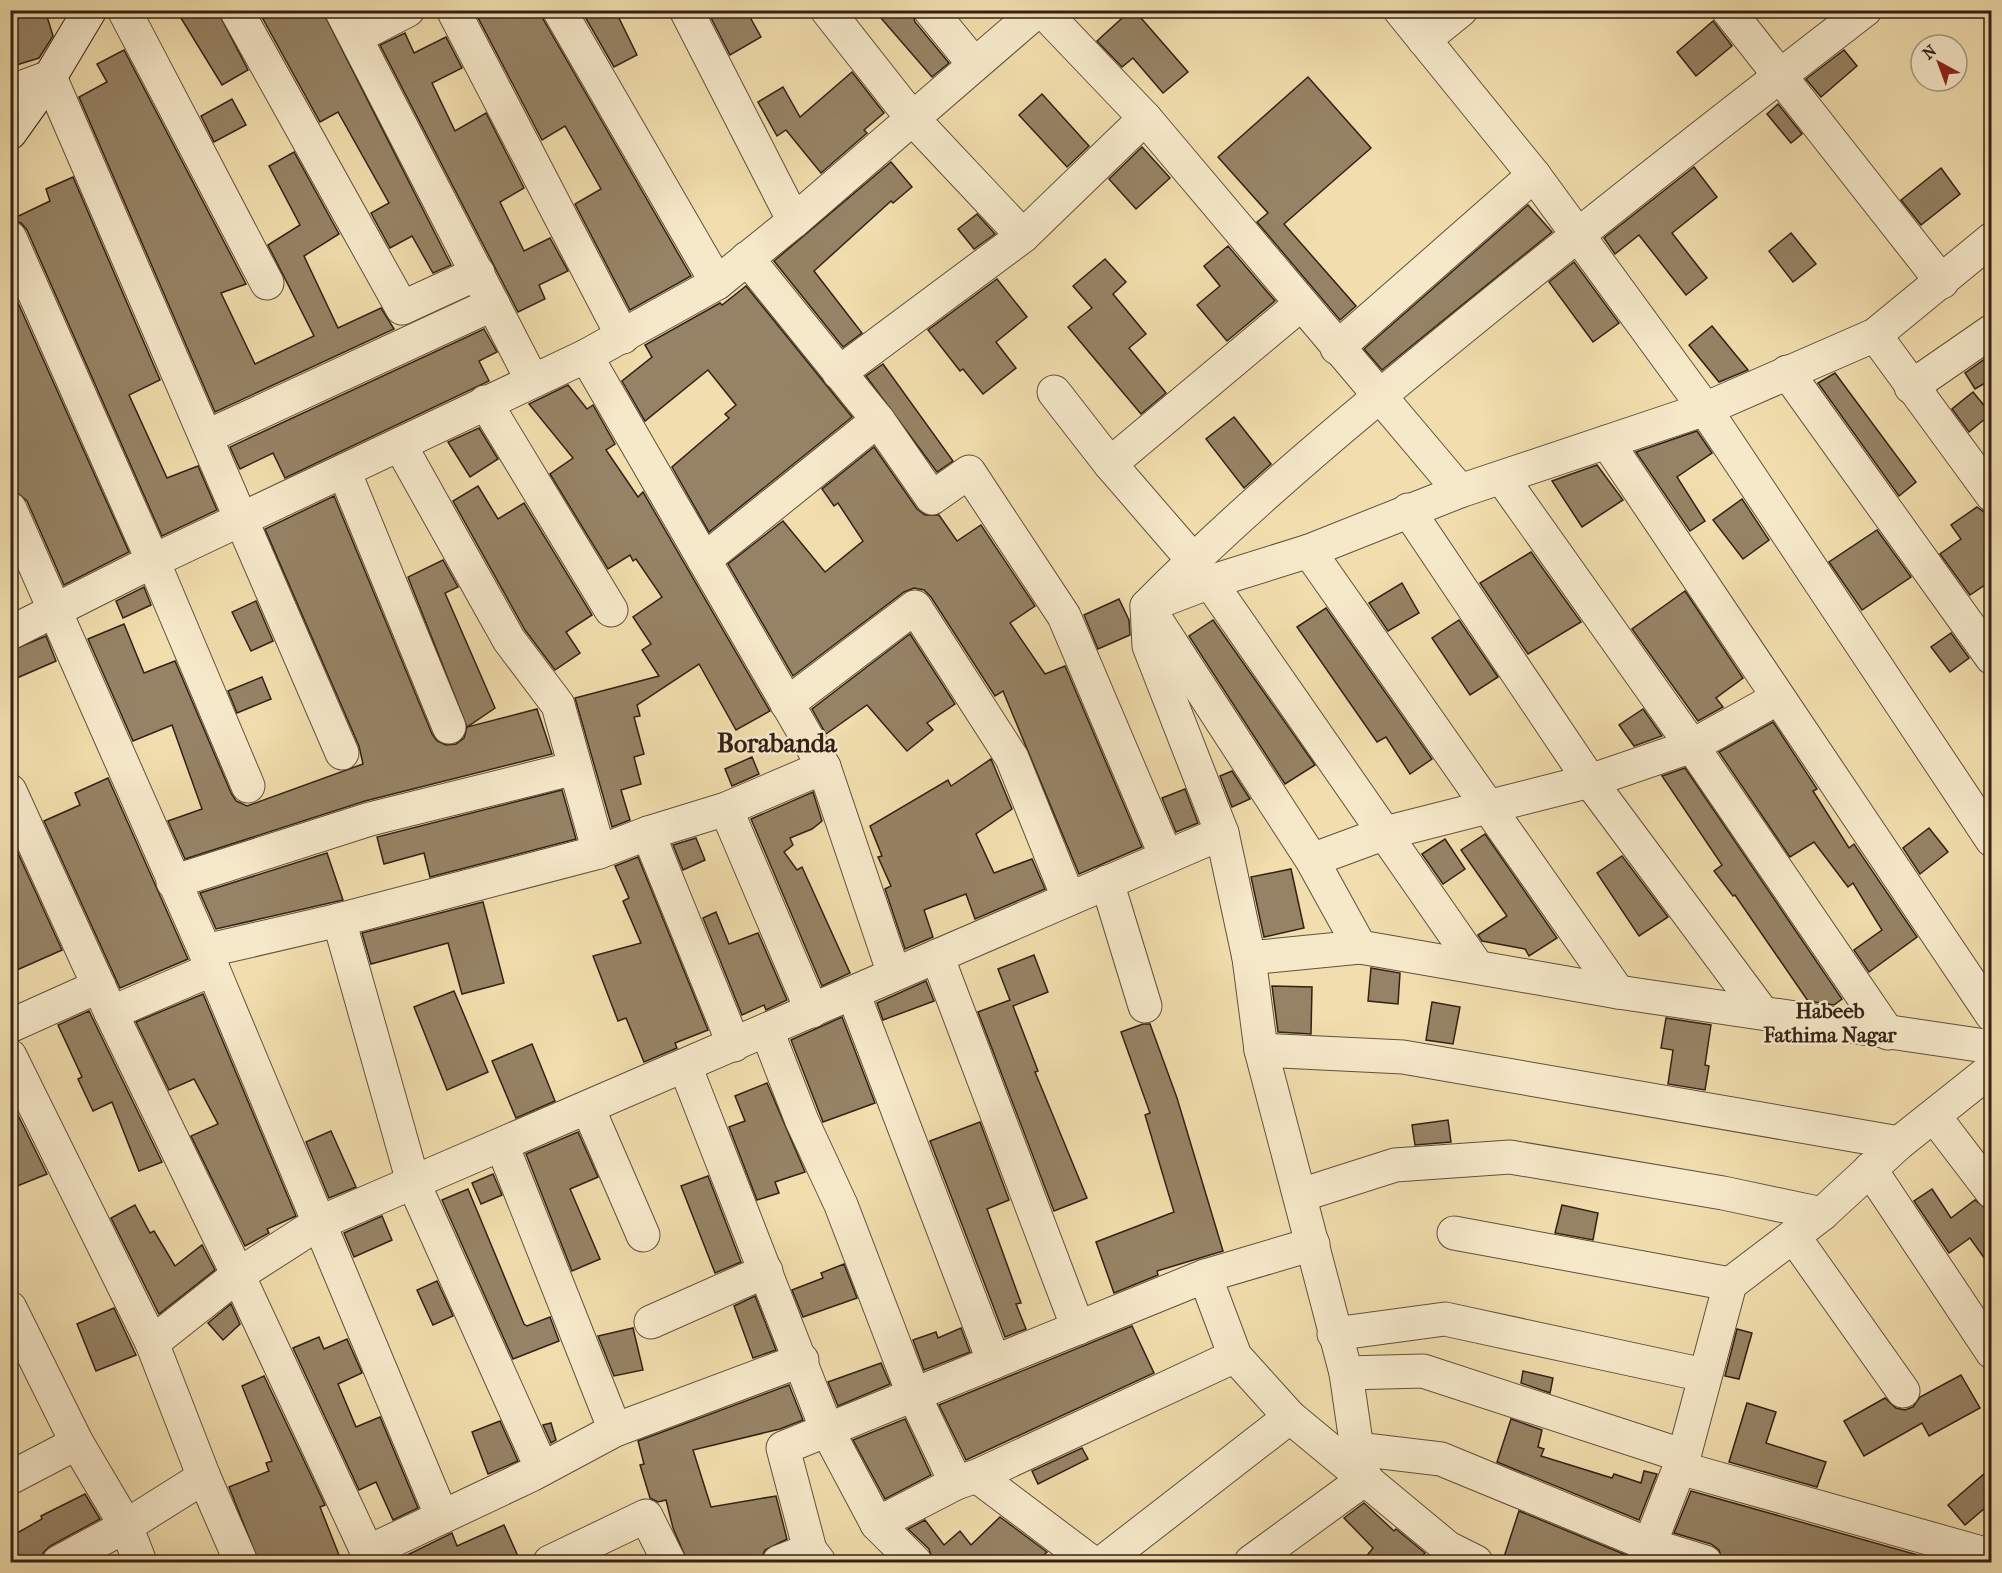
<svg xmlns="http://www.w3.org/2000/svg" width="2002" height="1573" font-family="'IM FELL French Canon',serif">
  <rect width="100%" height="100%" fill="#f1ddad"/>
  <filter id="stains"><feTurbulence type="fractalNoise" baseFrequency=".00333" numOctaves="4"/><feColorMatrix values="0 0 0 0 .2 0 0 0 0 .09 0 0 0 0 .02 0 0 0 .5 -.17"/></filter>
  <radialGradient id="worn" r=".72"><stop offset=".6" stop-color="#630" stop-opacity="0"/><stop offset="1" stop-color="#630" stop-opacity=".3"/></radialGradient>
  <g fill="#968365" stroke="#332117" stroke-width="1.5">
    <polygon points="10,10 45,10 53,36 39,58 10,67"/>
    <polygon points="176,10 217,10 248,70 222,85"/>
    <polygon points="258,10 322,10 451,265 433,273 412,236 390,248 371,213 389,203 338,112 320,122"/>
    <polygon points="474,10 540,10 543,19 691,276 630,310 575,204 601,189 565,126 542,140"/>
    <polygon points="581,10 615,10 637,55 614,67"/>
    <polygon points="707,10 746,10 761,37 730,55"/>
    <polygon points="874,10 912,10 915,22 949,63 932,77"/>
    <polygon points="1131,10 1134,10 1188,72 1163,93 1133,58 1122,67 1097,41"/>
    <polygon points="1713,21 1732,46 1696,76 1677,52"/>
    <polygon points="405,33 414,53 446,37 462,68 432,83 455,131 486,113 524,188 500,202 524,251 550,238 568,271 539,285 545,299 518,312 380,45"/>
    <polygon points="124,50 246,284 221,293 255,364 314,336 268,245 300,225 269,166 294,152 339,234 304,256 338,328 381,308 394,329 215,412 79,97 107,82 97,64"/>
    <polygon points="1844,50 1857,66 1821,97 1806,79"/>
    <polygon points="852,72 884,113 864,130 867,133 821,173 786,130 777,136 758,102 783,87 800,117"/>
    <polygon points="1308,77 1371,148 1284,224 1356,306 1340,320 1257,222 1268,213 1218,157"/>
    <polygon points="1042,94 1089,146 1067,167 1019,115"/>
    <polygon points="232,99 246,125 214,142 201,116"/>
    <polygon points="1778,104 1802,134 1791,143 1767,114"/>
    <polygon points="1142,147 1170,178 1136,209 1109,179"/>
    <polygon points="891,162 912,187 893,203 891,201 814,271 862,333 843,347 774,261"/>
    <polygon points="1694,167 1717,197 1672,233 1707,278 1686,295 1639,235 1615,254 1604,238"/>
    <polygon points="1941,168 1960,194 1921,225 1901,200"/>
    <polygon points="73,177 160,380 129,395 167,478 198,466 217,510 162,536 27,230 21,223 10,220 50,201 46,189"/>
    <polygon points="1528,205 1552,232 1382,370 1364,349"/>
    <polygon points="977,214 995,234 974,249 958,229"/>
    <polygon points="1791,233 1816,264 1793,282 1769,251"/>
    <polygon points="1228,246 1275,301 1227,341 1197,305 1220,286 1204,266"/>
    <polygon points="1105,259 1126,282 1113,294 1146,334 1129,348 1166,393 1141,414 1068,327 1092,308 1073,286"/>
    <polygon points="1574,262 1619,323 1593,342 1549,282"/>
    <polygon points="997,279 1027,317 996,342 1016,368 983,394 963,369 960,371 928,330"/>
    <polygon points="10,285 129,552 64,585 27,501 15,491 10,481"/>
    <polygon points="746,286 852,417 709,532 672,467 729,418 725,414 736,405 708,370 645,421 622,381 652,357 645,345 720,303 722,305"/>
    <polygon points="1712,326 1748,370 1719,382 1689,345"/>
    <polygon points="484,329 497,352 479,361 489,381 285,478 273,453 240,469 230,447"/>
    <polygon points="1992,354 1992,379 1975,389 1965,373"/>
    <polygon points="883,364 953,461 937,472 866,376"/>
    <polygon points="1835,373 1916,482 1899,496 1818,383"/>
    <polygon points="568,385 587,409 593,405 615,444 606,450 638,497 643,492 770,711 736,730 699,664 637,705 640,716 634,717 644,754 634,757 641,784 621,790 630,820 612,827 575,698 659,676 642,650 651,644 633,617 662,597 636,559 633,561 630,555 608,569 550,474 573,458 529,404"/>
    <polygon points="1973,392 1991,414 1969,432 1952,409"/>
    <polygon points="1234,417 1271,464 1244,488 1206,439"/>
    <polygon points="479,428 498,459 470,477 448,442"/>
    <polygon points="1697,431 1712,453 1677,477 1705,521 1690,531 1636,452"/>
    <polygon points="874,447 917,509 925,515 939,515 957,541 981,525 1035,606 1010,623 1045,674 1065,666 1142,847 1079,874 1003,691 995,696 931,597 924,590 914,588 904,592 793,676 728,564 783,521 825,572 863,541 838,503 834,506 822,489"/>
    <polygon points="1597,465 1623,500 1582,527 1552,481"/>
    <polygon points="478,486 498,519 524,503 592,615 566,632 580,653 555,670 525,630 453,501"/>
    <polygon points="334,496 432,734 437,741 446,745 456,744 464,738 467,727 537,709 552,754 365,801 185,859 168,821 202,809 172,725 133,741 88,639 124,624 144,673 175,661 231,793 236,801 247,806 363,764 359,746 265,529"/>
    <polygon points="1742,499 1769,540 1743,559 1713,520"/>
    <polygon points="1977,507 1992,518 1992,580 1970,595 1940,554 1961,539 1951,525"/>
    <polygon points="1877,530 1911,577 1862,610 1829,562"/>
    <polygon points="1531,552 1581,622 1528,654 1480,583"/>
    <polygon points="443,560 458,587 445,593 495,708 467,727 408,577"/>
    <polygon points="1402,583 1419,613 1388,631 1369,603"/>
    <polygon points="144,587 151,605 123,618 116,601"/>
    <polygon points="1685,591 1743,678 1716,698 1723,707 1698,721 1632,629"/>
    <polygon points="1119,599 1129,620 1130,635 1098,649 1084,615"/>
    <polygon points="256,601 273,641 251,651 232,612"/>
    <polygon points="1326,608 1432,759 1410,774 1386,737 1377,742 1297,627"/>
    <polygon points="1213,620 1315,765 1285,784 1189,636"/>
    <polygon points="1459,620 1498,677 1470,695 1432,638"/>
    <polygon points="1951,633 1969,658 1950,672 1931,647"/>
    <polygon points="910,634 955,704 927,723 933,730 907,751 867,705 826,734 812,709"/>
    <polygon points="46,636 56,661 10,681 10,651"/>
    <polygon points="262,677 271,699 237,713 228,691"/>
    <polygon points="1643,709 1662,736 1634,746 1619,725"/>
    <polygon points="1773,722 1817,789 1813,791 1849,848 1854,844 1917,937 1869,972 1854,950 1882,930 1853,883 1848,887 1814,842 1790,857 1719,752"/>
    <polygon points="752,757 759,774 732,786 725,769"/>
    <polygon points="991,759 1012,809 976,834 994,873 1032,859 1045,889 975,919 966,894 924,910 933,937 905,949 885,889 891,886 878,857 882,856 870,826 948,780 951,786"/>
    <polygon points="1685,768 1842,999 1834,1005 1808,1001 1735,895 1733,896 1714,871 1722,865 1662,776"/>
    <polygon points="1232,771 1250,799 1232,807 1220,776"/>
    <polygon points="108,778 188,959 120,988 44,821 80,805 75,793"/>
    <polygon points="1185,789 1198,823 1176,832 1162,798"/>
    <polygon points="562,790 576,839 430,877 424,853 384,864 377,837"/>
    <polygon points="813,792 822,821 812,829 790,838 793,845 784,852 797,870 802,867 850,973 822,986 751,819"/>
    <polygon points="1929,828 1948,852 1920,874 1903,848"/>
    <polygon points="1485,834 1557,938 1529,956 1525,949 1482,941 1478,935 1507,916 1461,850"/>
    <polygon points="11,838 62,950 10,973 10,868"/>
    <polygon points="696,838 705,860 683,870 673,845"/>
    <polygon points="1445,839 1465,869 1443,884 1422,854"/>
    <polygon points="327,853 343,900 216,929 200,893"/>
    <polygon points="1622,856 1668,917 1639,936 1597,873"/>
    <polygon points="638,857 708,1030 675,1043 677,1048 644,1062 626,1018 618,1021 593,956 641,943 623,901 629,898 615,866"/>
    <polygon points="1291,869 1304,928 1264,937 1251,877"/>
    <polygon points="483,902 504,983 462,994 448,943 371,964 362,933"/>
    <polygon points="716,912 729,944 758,933 787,1000 766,1010 764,1005 742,1015 703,918"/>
    <polygon points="1034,955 1048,992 1013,1006 1038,1071 1035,1072 1087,1198 1054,1211 978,1012 1010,1000 998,969"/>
    <polygon points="1371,968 1400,973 1398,1004 1368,1001"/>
    <polygon points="926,981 934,1001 883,1020 877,1003"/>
    <polygon points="1272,986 1312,987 1311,1034 1278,1032"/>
    <polygon points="454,991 488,1072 447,1090 414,1007"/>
    <polygon points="203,994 296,1216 267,1229 269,1233 245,1246 191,1136 218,1124 194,1079 169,1090 136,1022"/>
    <polygon points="1432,1002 1460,1007 1453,1044 1426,1040"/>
    <polygon points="89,1011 162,1162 139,1171 112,1102 93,1111 78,1079 82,1077 58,1025"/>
    <polygon points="842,1017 875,1103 823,1122 791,1040"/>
    <polygon points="1666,1018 1711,1025 1705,1065 1709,1066 1705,1090 1668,1084 1673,1050 1661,1048"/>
    <polygon points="1143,1024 1150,1024 1177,1098 1223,1251 1157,1271 1158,1275 1114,1293 1096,1242 1174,1212 1145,1115 1150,1113 1121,1032"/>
    <polygon points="532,1044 555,1101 516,1118 492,1061"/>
    <polygon points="767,1083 805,1172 775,1182 779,1193 757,1200 729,1127 745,1121 735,1096"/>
    <polygon points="10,1099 47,1174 10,1189"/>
    <polygon points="1448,1120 1451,1142 1415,1145 1412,1125"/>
    <polygon points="980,1122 1009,1200 987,1209 1021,1303 1016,1304 1026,1329 1005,1337 930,1141"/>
    <polygon points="331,1131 356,1187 329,1198 306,1142"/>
    <polygon points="578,1132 598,1177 570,1189 600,1259 572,1271 526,1154"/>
    <polygon points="493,1174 502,1195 481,1204 472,1183"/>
    <polygon points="708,1176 741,1262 715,1273 681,1186"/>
    <polygon points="468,1189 524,1324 527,1326 550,1317 559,1341 513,1359 442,1200"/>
    <polygon points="1932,1189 1951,1218 1975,1200 1988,1210 1992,1215 1992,1269 1970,1238 1949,1253 1914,1201"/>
    <polygon points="135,1205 150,1233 154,1231 175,1266 202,1245 215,1270 159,1314 111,1218"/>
    <polygon points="1562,1205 1598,1213 1593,1240 1555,1233"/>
    <polygon points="382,1216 392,1240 354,1257 344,1233"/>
    <polygon points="844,1264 857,1298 803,1317 792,1290 823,1278 821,1273"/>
    <polygon points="437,1281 453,1316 433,1325 417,1290"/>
    <polygon points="755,1296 776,1350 753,1358 734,1306"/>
    <polygon points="231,1304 240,1324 223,1340 208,1323"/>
    <polygon points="114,1308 136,1355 96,1371 77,1324"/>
    <polygon points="1132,1326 1154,1373 966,1460 939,1405"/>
    <polygon points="633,1328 643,1370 614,1376 598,1336"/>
    <polygon points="961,1328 970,1352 924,1370 913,1340 936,1332 938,1338"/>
    <polygon points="1737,1329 1752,1333 1739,1379 1725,1376"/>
    <polygon points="319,1337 324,1349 347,1339 362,1373 338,1384 356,1427 380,1417 418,1508 393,1520 376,1482 359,1490 293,1348"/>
    <polygon points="881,1363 890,1384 838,1406 828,1382"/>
    <polygon points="1523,1371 1553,1378 1550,1393 1521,1383"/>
    <polygon points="1961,1375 1980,1408 1929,1436 1922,1423 1864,1456 1844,1421 1885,1398 1896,1408 1905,1410 1913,1407 1920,1397"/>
    <polygon points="264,1376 325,1505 320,1507 339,1555 321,1563 259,1563 229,1487 269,1471 266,1463 272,1461 242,1386"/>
    <polygon points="789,1385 803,1420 780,1429 693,1450 711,1507 776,1496 787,1539 765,1550 761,1559 744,1563 688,1563 673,1528 666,1500 658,1502 650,1498 640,1465 644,1464 638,1441"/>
    <polygon points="1747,1403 1776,1412 1766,1443 1826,1462 1817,1487 1729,1462"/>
    <polygon points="905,1419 931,1475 885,1499 853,1440"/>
    <polygon points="1511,1419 1542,1430 1538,1447 1544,1449 1541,1456 1612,1478 1614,1474 1641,1483 1644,1471 1657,1474 1639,1520 1497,1462"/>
    <polygon points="500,1421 518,1461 488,1474 472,1432"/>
    <polygon points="551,1423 556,1440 551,1443 543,1425"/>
    <polygon points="1082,1448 1088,1459 1038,1484 1032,1471"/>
    <polygon points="1992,1467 1992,1502 1965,1525 1948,1505"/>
    <polygon points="1691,1491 1946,1563 1723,1563 1719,1550 1711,1544 1674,1533"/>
    <polygon points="85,1494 100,1519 50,1546 43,1553 40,1563 10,1563 10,1537 42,1519 41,1516"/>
    <polygon points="1364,1503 1394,1531 1396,1529 1425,1553 1415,1563 1361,1563 1373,1548 1344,1518"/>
    <polygon points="1519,1511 1626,1555 1625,1563 1502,1563"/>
    <polygon points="1000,1517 1047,1552 1036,1563 933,1563 929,1549 908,1529 925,1520 944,1545 960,1531 971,1545"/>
    <polygon points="504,1525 521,1563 391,1563 452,1533 457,1546"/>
  </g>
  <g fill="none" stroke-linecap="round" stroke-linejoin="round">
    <g stroke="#62503c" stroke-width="35">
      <g id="street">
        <polyline points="124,10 267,283"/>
        <polyline points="236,10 402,308 478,273"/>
        <polyline points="341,10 532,380"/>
        <polyline points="453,10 623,337"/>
        <polyline points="559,10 717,283"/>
        <polyline points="686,10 794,221"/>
        <polyline points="827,10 912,118 1023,236"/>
        <polyline points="930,10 974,64"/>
        <polyline points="1042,10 1145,118 1460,491"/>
        <polyline points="1400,10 1534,175 1705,409 1992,840"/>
        <polyline points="1728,10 1942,282"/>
        <polyline points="356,37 408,10"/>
        <polyline points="1424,40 1461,10"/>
        <polyline points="10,92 50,77 342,753"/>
        <polyline points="10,238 153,561 248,786"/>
        <polyline points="747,258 878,420 932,498 969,472 1064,616 1166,856"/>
        <polyline points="1875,335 1992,495"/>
        <polyline points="1337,348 1534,175"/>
        <polyline points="586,356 824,767 894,974"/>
        <polyline points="1787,372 1992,658"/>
        <polyline points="839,373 1023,236 1145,118"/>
        <polyline points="1911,387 1992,331"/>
        <polyline points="1054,392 1110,464"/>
        <polyline points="485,402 611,610"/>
        <polyline points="206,437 493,304"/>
        <polyline points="1607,442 1992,1015"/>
        <polyline points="400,445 509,640 558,705 599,852"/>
        <polyline points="344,471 449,727"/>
        <polyline points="1502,478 1692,746 1888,1033"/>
        <polyline points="10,509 213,969 442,1517"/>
        <polyline points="1408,510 1590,781 1761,1011"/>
        <polyline points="1309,551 1618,992"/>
        <polyline points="704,560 878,420"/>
        <polyline points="1193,560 1110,464 1301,304"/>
        <polyline points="1210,582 1476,965"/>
        <polyline points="10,633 153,561 586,356 717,283 794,221 1038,10"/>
        <polyline points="787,704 915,607 1012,758 1068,897"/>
        <polyline points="10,791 111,1013 238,1275 372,1562"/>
        <polyline points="726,809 812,1011"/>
        <polyline points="648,833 734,1045"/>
        <polyline points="1312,860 1385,833 1590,781 1692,746 1778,698"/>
        <polyline points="173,882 370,819 575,768"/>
        <polyline points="1107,882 1145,1006"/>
        <polyline points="339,920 413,1182 542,1469"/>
        <polyline points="1360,947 1312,860 1147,606 1210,582 1309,551 1460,491 1705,409 1875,335 1992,239"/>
        <polyline points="205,951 339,920 599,852 648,833 726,809 824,767"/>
        <polyline points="937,956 1078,1328"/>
        <polyline points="1249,958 1360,947 1618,992 1992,1047"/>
        <polyline points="853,993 994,1362"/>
        <polyline points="111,1013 213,969"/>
        <polyline points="10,1026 99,986"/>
        <polyline points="767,1031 802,1121 841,1205 913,1393 956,1483"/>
        <polyline points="1261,1050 1403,1057 1899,1143"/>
        <polyline points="10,1056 152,1343 204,1477 241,1562"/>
        <polyline points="685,1066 827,1430 877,1524 915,1562"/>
        <polyline points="588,1108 643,1235"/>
        <polyline points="1934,1116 1992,1192"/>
        <polyline points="502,1145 615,1430"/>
        <polyline points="1870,1169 1992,1352"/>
        <polyline points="1301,1195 1395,1165 1510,1157 1723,1193 1822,1214"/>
        <polyline points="1454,1233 1730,1284"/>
        <polyline points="1794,1237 1903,1391"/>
        <polyline points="1205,1276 1313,1244"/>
        <polyline points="10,1308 77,1443 126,1526 140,1562"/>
        <polyline points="651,1322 766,1271"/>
        <polyline points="1334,1334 1445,1319 1704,1375"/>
        <polyline points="152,1343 238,1275 319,1223 1222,833"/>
        <polyline points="1346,1373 1423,1371 1684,1456"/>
        <polyline points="1357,1449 1441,1459 1650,1545 1705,1562"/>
        <path d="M1352,1468L1357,1449L1346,1373L1261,1050L1249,958L1222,833L1149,646L1147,606C1241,511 1345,424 1449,339C1586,227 1725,118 1865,10"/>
        <polyline points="1680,1468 1992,1556"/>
        <polyline points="977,1476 1091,1562"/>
        <polyline points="10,1478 77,1443"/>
        <polyline points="877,1524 956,1483 977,1476 1235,1356"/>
        <polyline points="368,1552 531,1475 615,1430 802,1360"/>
        <polyline points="59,1562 126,1526 204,1477"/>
        <polyline points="550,1562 646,1516 669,1562"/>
        <polyline points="779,1562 810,1550"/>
        <polyline points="819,1562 810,1550 783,1448 1205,1276 1235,1356 1290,1417 1448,1548 1476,1562"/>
        <polyline points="1103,1562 1290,1417"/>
        <polyline points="1251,1562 1366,1478"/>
        <polyline points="1643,1562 1684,1456 1730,1284 1822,1214 1899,1143 1992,1069"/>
      </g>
    </g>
    <g stroke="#332117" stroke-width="35">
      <polyline id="secondary" points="10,133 50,77 90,10"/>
    </g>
    <use href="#street" stroke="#f6e9ca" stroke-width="33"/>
    <use href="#secondary" stroke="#f6e9ca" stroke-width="33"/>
  </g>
  <g text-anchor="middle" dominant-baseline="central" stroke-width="5" stroke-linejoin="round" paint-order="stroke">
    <g font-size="21" font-weight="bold" fill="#332117" stroke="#f6e9ca">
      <text x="1830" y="1011">Habeeb<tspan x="1830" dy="24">Fathima Nagar</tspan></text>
    </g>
    <g font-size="26" font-weight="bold" fill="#332117" stroke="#f6e9ca">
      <text x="777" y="743">Borabanda</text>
    </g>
  </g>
  <rect width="2002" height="1573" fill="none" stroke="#f1ddad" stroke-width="36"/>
  <rect x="12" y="12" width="1978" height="1549" fill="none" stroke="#332117" stroke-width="3"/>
  <rect x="18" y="18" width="1966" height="1537" fill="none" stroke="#332117" stroke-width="1.5"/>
  <g transform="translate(1939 63) rotate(319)"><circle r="28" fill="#f6e9ca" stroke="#a89982" stroke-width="1.5"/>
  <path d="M0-4.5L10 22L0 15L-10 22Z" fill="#8f2418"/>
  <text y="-9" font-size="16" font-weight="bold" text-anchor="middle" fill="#332117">N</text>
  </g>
  <rect width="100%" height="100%" filter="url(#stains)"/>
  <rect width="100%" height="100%" fill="url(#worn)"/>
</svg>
